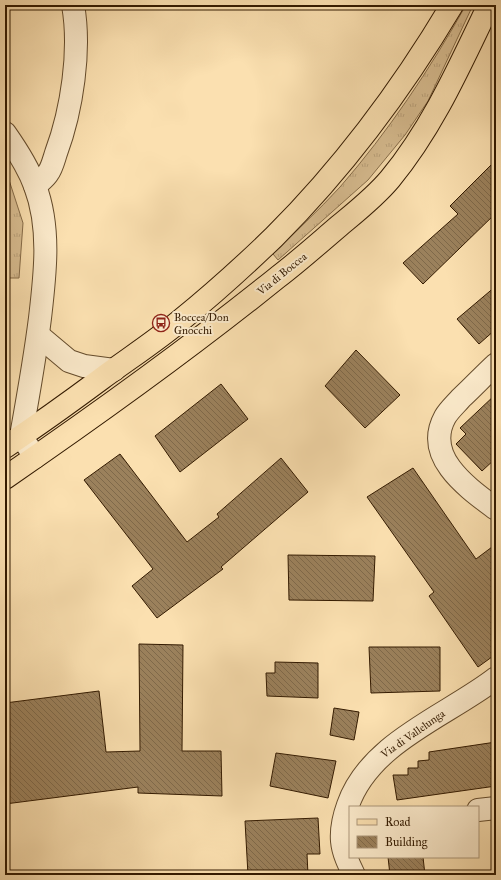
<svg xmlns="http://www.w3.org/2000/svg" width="501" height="880" font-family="'IM FELL Great Primer',serif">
  <defs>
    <pattern id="grass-tufts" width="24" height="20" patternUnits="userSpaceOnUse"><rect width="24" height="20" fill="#d9be92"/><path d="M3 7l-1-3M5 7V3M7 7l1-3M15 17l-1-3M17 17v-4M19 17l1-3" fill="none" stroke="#bba37c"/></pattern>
    <pattern id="building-back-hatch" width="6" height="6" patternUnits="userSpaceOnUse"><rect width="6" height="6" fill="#9b815c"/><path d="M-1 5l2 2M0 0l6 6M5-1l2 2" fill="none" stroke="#7f694a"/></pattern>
  </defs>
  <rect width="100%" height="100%" fill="#fbe0b0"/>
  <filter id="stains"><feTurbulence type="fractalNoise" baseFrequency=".005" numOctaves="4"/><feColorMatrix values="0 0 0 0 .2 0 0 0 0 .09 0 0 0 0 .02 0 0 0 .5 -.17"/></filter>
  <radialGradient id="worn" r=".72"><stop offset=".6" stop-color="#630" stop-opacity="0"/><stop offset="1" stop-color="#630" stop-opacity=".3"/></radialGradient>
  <g fill="url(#grass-tufts)" stroke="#866c49">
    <path d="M466,5H473L428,101L405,135L368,180L278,260L273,254C295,232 319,210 340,187C388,132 430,69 466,5Z"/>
    <polygon points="5,174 9,180 23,223 19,278 5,278"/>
  </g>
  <g fill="url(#building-back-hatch)" stroke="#331a00">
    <polygon points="496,160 496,213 423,284 403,263 458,214 450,206"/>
    <polygon points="496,286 496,329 479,344 457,319"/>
    <polygon points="356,350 400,395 365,428 325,386"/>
    <polygon points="221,384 248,419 180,472 155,436"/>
    <polygon points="496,394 496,458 482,471 456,444 466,434 460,428"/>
    <polygon points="120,454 187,542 219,517 217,514 281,458 308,492 221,567 223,569 157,618 132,586 153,569 84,480"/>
    <polygon points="413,468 476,559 496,544 496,654 478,667 429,596 434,592 367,497"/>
    <polygon points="288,555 375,556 373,601 289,600"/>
    <polygon points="139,644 183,645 182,751 221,751 222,796 138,793 138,787 5,804 5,703 99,691 106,752 140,751"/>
    <polygon points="369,647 440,647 440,691 371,693"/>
    <polygon points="275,662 318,663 318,698 267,696 266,673 275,673"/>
    <polygon points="334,708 359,712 354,740 330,735"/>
    <polygon points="496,742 496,786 397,800 393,775 408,775 408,768 418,768 418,761 429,760 429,752"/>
    <polygon points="276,753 336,761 328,798 270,786"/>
    <polygon points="318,818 320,854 307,854 308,875 248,875 245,821"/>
    <polygon points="388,857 423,857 425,875 390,875"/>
  </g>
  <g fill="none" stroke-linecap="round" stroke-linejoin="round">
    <g stroke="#654c2c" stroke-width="24">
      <g id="minor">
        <path d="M5,133C17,150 28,167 35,186C51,228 45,275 40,318C35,358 28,397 21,436L35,457"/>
        <path d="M35,186C39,182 45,178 48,173C52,168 54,159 56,153C72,110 81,50 73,5"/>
        <polyline points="38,335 69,361 84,366 114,370"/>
        <path d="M496,364C484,375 473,387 461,398C456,404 449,410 445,417C423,457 468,488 496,509"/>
        <polyline points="478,810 496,808"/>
        <path d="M354,875C349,865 343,853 342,841C341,829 344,816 348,805C370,742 447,716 496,678"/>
      </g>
    </g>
    <g stroke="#331a00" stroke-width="24">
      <g id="major">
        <path d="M5,447C38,425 70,402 101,379C128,359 156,341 181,320C213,294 244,266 274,237C343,168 402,89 452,5"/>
        <path d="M5,478C98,414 190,348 278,277C299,261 319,243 339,226C357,211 375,197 390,179C433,127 460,65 489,5"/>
      </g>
    </g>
    <use href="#minor" stroke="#fcebcc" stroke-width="22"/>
    <use href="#major" stroke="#fbe0b0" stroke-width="22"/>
  </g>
  <defs>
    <g id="bus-ring" transform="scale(0.9)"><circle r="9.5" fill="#fcebcc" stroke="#8f2418" stroke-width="1.5"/><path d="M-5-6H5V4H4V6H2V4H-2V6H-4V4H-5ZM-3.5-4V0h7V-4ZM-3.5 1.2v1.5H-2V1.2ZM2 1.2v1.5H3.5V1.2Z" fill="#8f2418"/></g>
  </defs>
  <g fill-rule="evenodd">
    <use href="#bus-ring" x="161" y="323"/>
  </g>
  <g text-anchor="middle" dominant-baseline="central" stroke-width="4" stroke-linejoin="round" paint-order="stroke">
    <g font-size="11" fill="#331a00" stroke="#fcebcc">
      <text transform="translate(282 274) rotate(-39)">Via di Boccea</text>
      <text transform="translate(413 734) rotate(-35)">Via di Vallelunga</text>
    </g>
    <g font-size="11" fill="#331a00" stroke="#fcebcc" text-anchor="start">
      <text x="174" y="317">Boccea/Don<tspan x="174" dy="13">Gnocchi</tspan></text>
    </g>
  </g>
  <rect width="501" height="880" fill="none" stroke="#fbe0b0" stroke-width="20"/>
  <rect x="6" y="6" width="489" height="868" fill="none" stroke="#331a00" stroke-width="2"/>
  <rect x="10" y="10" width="481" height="860" fill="none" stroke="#331a00"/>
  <rect x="349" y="806" width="130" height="52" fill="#fcebcc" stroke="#ac977a"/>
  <rect x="357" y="819" width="20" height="6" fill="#fbe0b0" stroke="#ac977a"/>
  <text x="385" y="826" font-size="12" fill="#331a00">Road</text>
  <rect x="357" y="836" width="20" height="12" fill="url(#building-back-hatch)" stroke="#ac977a"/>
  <text x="385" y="846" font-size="12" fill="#331a00">Building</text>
  <rect width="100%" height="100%" filter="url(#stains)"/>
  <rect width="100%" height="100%" fill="url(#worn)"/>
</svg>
